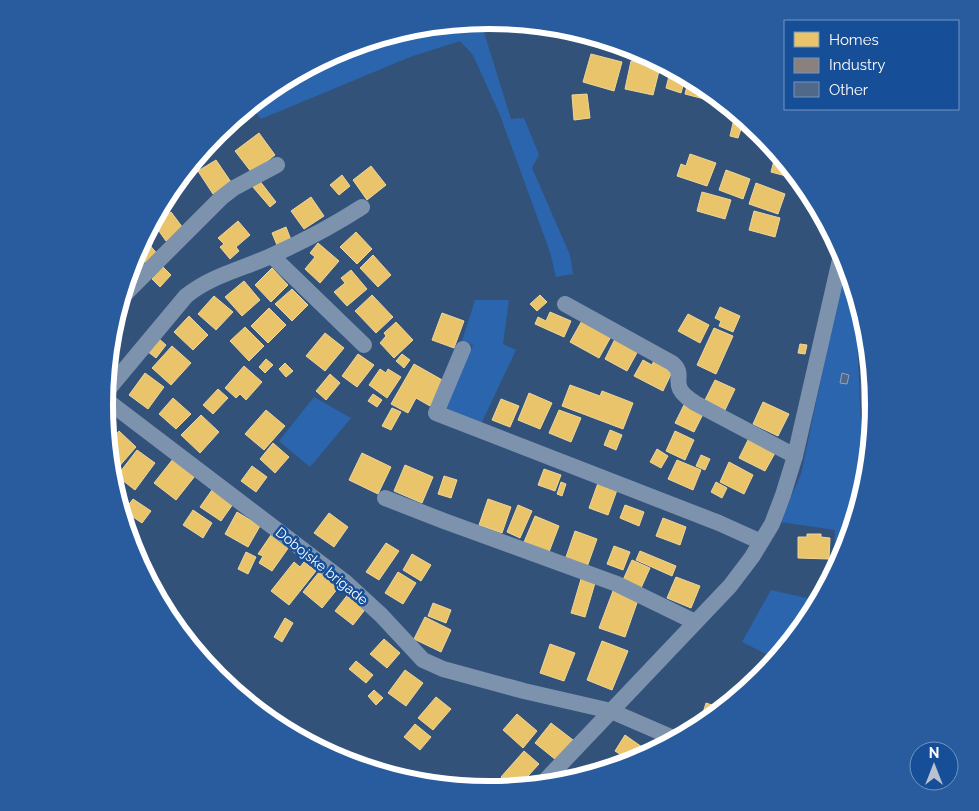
<svg xmlns="http://www.w3.org/2000/svg" width="979" height="811" font-family="Raleway,sans-serif">
  <rect width="100%" height="100%" fill="#33527a"/>
  <g fill="#2a65ae">
    <polygon points="472,22 474,27 482,26 511,119 524,118 539,155 532,168 570,255 573,274 556,277 550,252 500,115 473,55 460,41 410,57 261,119 250,105 276,85 342,49 415,27"/>
    <polygon points="846,260 859,301 857,336 864,493 846,553 833,577 835,530 780,522 801,474"/>
    <polygon points="475,300 509,300 503,344 516,350 481,424 446,408 473,345 462,341"/>
    <polygon points="314,397 351,418 310,467 279,441"/>
    <polygon points="771,590 820,601 810,620 779,658 774,658 742,642"/>
  </g>
  <g fill="#e9c46a" stroke="#f0d697">
    <polygon points="591,54 622,62 614,91 583,82"/>
    <polygon points="631,61 660,67 653,95 625,89"/>
    <polygon points="671,68 686,75 681,93 666,88"/>
    <polygon points="689,77 704,85 714,93 712,101 685,94"/>
    <polygon points="587,94 590,118 574,120 572,95"/>
    <polygon points="733,123 742,126 738,138 730,136"/>
    <polygon points="259,133 275,155 252,173 235,151"/>
    <polygon points="776,153 779,154 798,176 797,179 771,172"/>
    <polygon points="690,154 716,163 707,186 677,176 681,164 686,166"/>
    <polygon points="216,160 231,182 213,194 198,171"/>
    <polygon points="371,166 386,185 367,200 353,180"/>
    <polygon points="726,170 750,179 743,199 719,190"/>
    <polygon points="183,174 188,182 168,195 169,191"/>
    <polygon points="342,175 350,186 339,195 330,185"/>
    <polygon points="259,180 276,202 270,207 252,186"/>
    <polygon points="756,183 785,194 778,214 749,204"/>
    <polygon points="702,192 731,200 725,219 697,211"/>
    <polygon points="311,197 324,216 304,229 291,211"/>
    <polygon points="163,202 169,209 157,218 156,216"/>
    <polygon points="754,211 780,218 775,237 749,230"/>
    <polygon points="171,212 183,228 166,241 154,224"/>
    <polygon points="238,221 250,235 236,247 239,251 230,259 220,247 224,244 218,238"/>
    <polygon points="286,227 291,240 277,245 272,233"/>
    <polygon points="356,232 372,249 357,264 340,247"/>
    <polygon points="148,243 159,256 147,265 137,252"/>
    <polygon points="318,243 339,261 320,283 305,269 315,257 310,253"/>
    <polygon points="373,255 391,275 378,287 360,268"/>
    <polygon points="132,262 142,274 124,288"/>
    <polygon points="163,267 171,275 160,287 152,279"/>
    <polygon points="272,268 288,285 271,302 255,285"/>
    <polygon points="351,270 367,289 347,306 334,292 345,283 341,278"/>
    <polygon points="244,281 260,300 242,316 225,297"/>
    <polygon points="292,289 308,305 292,321 275,304"/>
    <polygon points="372,295 393,317 376,333 355,311"/>
    <polygon points="540,295 547,302 537,311 530,304"/>
    <polygon points="214,296 233,312 216,330 198,314"/>
    <polygon points="720,307 740,316 733,332 719,326 721,321 715,318"/>
    <polygon points="269,308 286,325 268,343 251,326"/>
    <polygon points="550,312 571,321 564,337 535,324 538,317 546,321"/>
    <polygon points="442,313 464,321 454,348 432,340"/>
    <polygon points="688,314 709,325 700,343 678,331"/>
    <polygon points="189,316 208,335 193,350 174,332"/>
    <polygon points="584,317 613,333 599,358 570,342"/>
    <polygon points="396,322 413,340 394,358 380,343 386,336 384,333"/>
    <polygon points="245,327 264,346 249,361 230,341"/>
    <polygon points="714,328 733,336 716,374 697,365"/>
    <polygon points="325,333 344,348 325,371 306,356"/>
    <polygon points="616,337 639,349 627,371 605,359"/>
    <polygon points="158,338 166,345 156,358 147,351"/>
    <polygon points="800,344 807,345 805,354 798,353"/>
    <polygon points="172,346 191,363 171,385 152,368"/>
    <polygon points="358,354 374,365 357,387 342,376"/>
    <polygon points="402,354 410,360 404,368 396,361"/>
    <polygon points="266,359 273,365 265,373 259,367"/>
    <polygon points="643,360 652,365 654,360 673,370 663,391 634,376"/>
    <polygon points="285,363 293,371 286,377 279,369"/>
    <polygon points="414,364 444,381 430,406 416,398 408,413 391,404"/>
    <polygon points="244,366 262,382 246,400 240,394 236,398 225,388"/>
    <polygon points="380,369 386,373 388,369 401,377 387,398 369,385"/>
    <polygon points="145,373 164,387 148,409 129,395"/>
    <polygon points="330,374 340,383 326,400 316,391"/>
    <polygon points="715,380 735,389 725,410 705,400"/>
    <polygon points="570,385 600,396 602,391 633,403 623,429 562,406"/>
    <polygon points="218,389 228,398 213,414 203,405"/>
    <polygon points="529,393 552,403 540,429 518,420"/>
    <polygon points="373,394 382,400 377,407 368,401"/>
    <polygon points="173,398 191,414 176,429 159,414"/>
    <polygon points="501,399 519,406 510,427 492,420"/>
    <polygon points="763,402 789,414 778,436 753,424"/>
    <polygon points="684,405 703,414 694,432 675,423"/>
    <polygon points="392,408 401,412 391,430 382,426"/>
    <polygon points="266,410 285,426 264,450 245,434"/>
    <polygon points="559,410 581,418 571,442 549,433"/>
    <polygon points="201,415 219,432 200,453 181,435"/>
    <polygon points="610,430 622,435 616,450 604,445"/>
    <polygon points="119,431 136,447 117,469 110,462 108,444"/>
    <polygon points="675,431 694,440 685,460 666,451"/>
    <polygon points="748,440 775,453 765,471 739,458"/>
    <polygon points="273,443 289,457 275,473 260,459"/>
    <polygon points="657,449 668,456 661,468 650,462"/>
    <polygon points="137,450 155,463 135,490 117,476"/>
    <polygon points="362,453 391,467 378,494 349,480"/>
    <polygon points="701,455 710,459 705,470 696,466"/>
    <polygon points="173,459 195,476 176,500 154,483"/>
    <polygon points="677,460 701,470 693,490 668,479"/>
    <polygon points="729,462 753,475 744,494 720,482"/>
    <polygon points="405,465 433,477 422,503 394,491"/>
    <polygon points="252,466 267,477 256,492 241,481"/>
    <polygon points="544,469 561,475 555,491 538,485"/>
    <polygon points="444,476 457,480 451,498 438,494"/>
    <polygon points="561,482 566,484 562,496 557,494"/>
    <polygon points="716,482 727,488 722,498 711,492"/>
    <polygon points="598,483 617,490 608,515 589,508"/>
    <polygon points="212,490 233,504 221,521 200,507"/>
    <polygon points="133,499 151,511 142,523 124,511"/>
    <polygon points="488,499 511,507 502,533 479,525"/>
    <polygon points="518,505 532,511 520,538 507,532"/>
    <polygon points="625,505 644,512 639,526 620,518"/>
    <polygon points="193,510 212,523 203,538 183,525"/>
    <polygon points="237,512 260,526 248,547 225,534"/>
    <polygon points="329,513 348,527 334,547 314,533"/>
    <polygon points="535,516 559,526 549,552 524,542"/>
    <polygon points="663,518 686,527 680,545 656,536"/>
    <polygon points="575,531 597,539 587,567 565,560"/>
    <polygon points="807,534 821,534 821,537 830,538 829,559 798,558 798,537 807,537"/>
    <polygon points="271,535 289,547 272,571 259,563 263,556 258,554"/>
    <polygon points="386,543 399,551 379,580 366,572"/>
    <polygon points="614,546 630,552 623,570 607,564"/>
    <polygon points="640,551 676,566 672,576 636,560"/>
    <polygon points="246,552 256,557 248,574 238,569"/>
    <polygon points="412,554 431,565 421,581 403,570"/>
    <polygon points="632,560 650,568 641,588 623,580"/>
    <polygon points="294,562 300,567 304,562 316,571 289,605 271,591"/>
    <polygon points="320,571 339,587 322,608 303,592"/>
    <polygon points="398,572 416,583 403,604 385,593"/>
    <polygon points="676,577 700,586 691,608 667,598"/>
    <polygon points="581,579 595,583 585,617 571,613"/>
    <polygon points="613,591 638,600 625,637 599,628"/>
    <polygon points="349,593 367,607 353,625 335,611"/>
    <polygon points="433,603 451,610 446,623 428,616"/>
    <polygon points="425,617 451,630 441,652 414,639"/>
    <polygon points="285,618 293,623 282,642 274,637"/>
    <polygon points="384,639 400,653 387,668 370,654"/>
    <polygon points="602,641 628,651 612,690 587,680"/>
    <polygon points="550,644 575,653 564,681 540,673"/>
    <polygon points="356,661 373,675 366,683 349,669"/>
    <polygon points="405,670 423,683 406,706 388,693"/>
    <polygon points="374,690 383,698 376,705 368,696"/>
    <polygon points="436,697 451,709 433,730 418,718"/>
    <polygon points="706,703 712,705 709,715 703,713"/>
    <polygon points="517,714 537,731 523,748 503,730"/>
    <polygon points="551,723 573,740 556,760 535,743"/>
    <polygon points="415,724 431,737 420,750 404,737"/>
    <polygon points="625,735 642,747 632,762 615,751"/>
    <polygon points="524,751 539,764 517,788 515,789 501,777"/>
  </g>
  <polygon fill="#8a817c" stroke="#ada7a3" points="193,638 225,673 218,679 188,643"/>
  <polygon fill="#506989" stroke="#91a3ba" points="842,373 849,375 847,384 840,383"/>
  <g fill="none" stroke-linecap="round" stroke-linejoin="round">
    <g stroke="#7d92ad" stroke-width="16">
      <polyline points="577,34 641,52"/>
      <polyline points="272,256 364,345"/>
      <polyline points="121,298 221,198 234,188 277,165"/>
      <path d="M565,304L672,363C684,373 675,378 680,389C683,395 689,399 695,403L795,456"/>
      <polyline points="868,335 869,404 872,433"/>
      <polyline points="463,349 436,413 719,523 761,542"/>
      <path d="M105,393L186,296C212,275 243,269 273,255C304,241 334,225 362,207"/>
      <polyline points="105,399 344,581 381,615 423,660 443,669 524,691 611,711 678,740"/>
      <polyline points="385,498 444,521 617,584 695,622"/>
      <polyline points="540,786 730,586 752,557 772,524 783,495 795,456 842,251"/>
    </g>
  </g>
  <g text-anchor="middle" dominant-baseline="central" stroke-width="5" stroke-linejoin="round" paint-order="stroke">
    <g font-size="14" fill="#fff" stroke="#164e97">
      <text transform="translate(322 566) rotate(39)">Dobojske brigade</text>
    </g>
  </g>
  <path d="M0 0H979V811H0ZM113 405a376 376 0 1 1 752 0a376 376 0 1 1-752 0Z" fill="#295c9f" fill-rule="evenodd"/>
  <path fill="none" stroke="#fff" stroke-width="6" d="M113 405a376 376 0 1 1 752 0a376 376 0 1 1-752 0Z"/>
  <rect x="784" y="20" width="175" height="90" fill="#164e97" stroke="#7395c1"/>
  <rect x="794" y="32" width="25" height="15" fill="#e9c46a" stroke="#7395c1"/>
  <text x="829" y="45" font-size="15" fill="#ffffff">Homes</text>
  <rect x="794" y="58" width="25" height="15" fill="#8a817c" stroke="#7395c1"/>
  <text x="829" y="70" font-size="15" fill="#ffffff">Industry</text>
  <rect x="794" y="82" width="25" height="15" fill="#506989" stroke="#7395c1"/>
  <text x="829" y="95" font-size="15" fill="#ffffff">Other</text>
  <g transform="translate(934 766)"><circle r="24" fill="#164e97" stroke="#7395c1"/>
  <path d="M0-4L9 19L0 12L-9 19Z" fill="#b8c2d0"/>
  <text y="-8" font-size="14" font-weight="bold" text-anchor="middle" fill="#ffffff">N</text>
  </g>
</svg>
